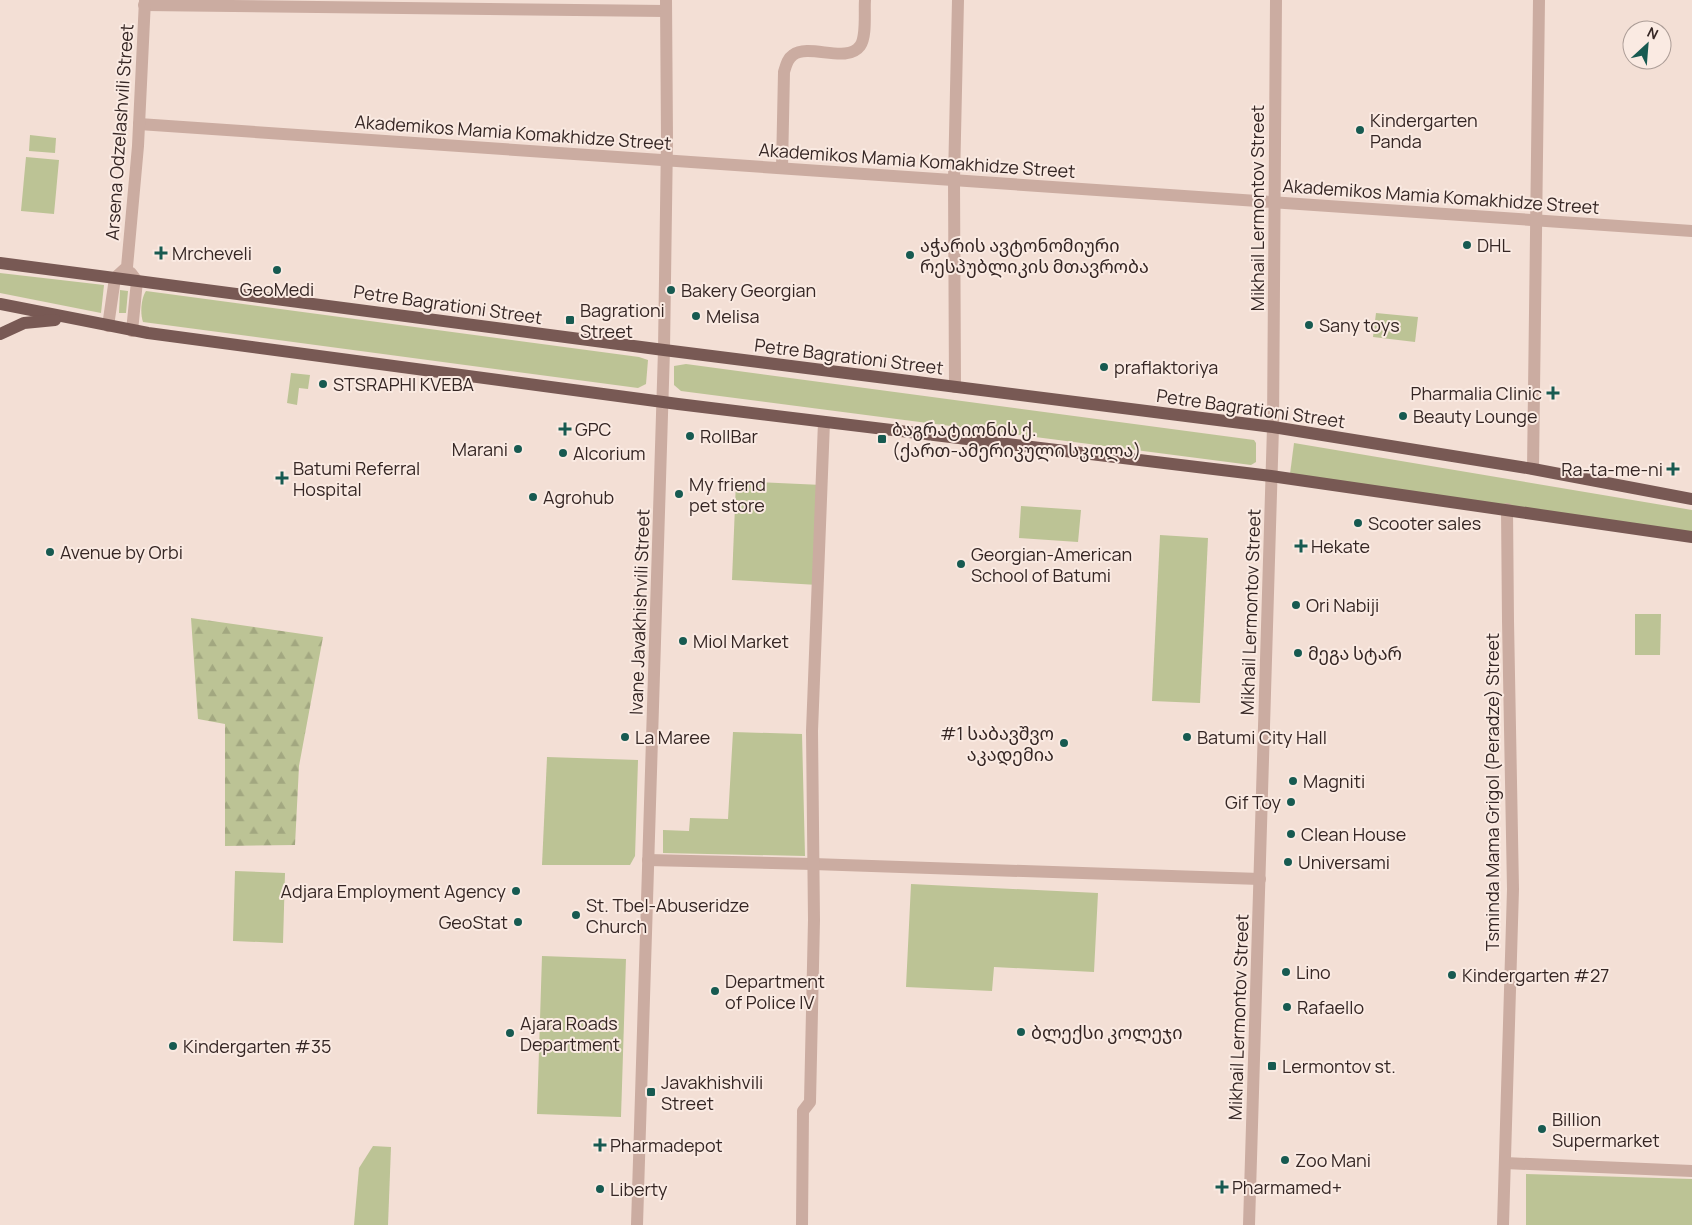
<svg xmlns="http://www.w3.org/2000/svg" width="1692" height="1225" font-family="Manrope,'Noto Sans Georgian',sans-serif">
  <defs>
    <pattern id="forest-firs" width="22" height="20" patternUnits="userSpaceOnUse" patternTransform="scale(1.25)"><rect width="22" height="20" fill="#bcc395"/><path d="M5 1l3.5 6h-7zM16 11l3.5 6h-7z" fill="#a2a780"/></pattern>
  </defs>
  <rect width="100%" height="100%" fill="#f3dfd5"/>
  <g fill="#bcc395">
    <polygon points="30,135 56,138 55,153 29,151"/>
    <polygon points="26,157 59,160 54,214 21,211"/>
    <polygon points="0,273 104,285 101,313 0,293"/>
    <polygon points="120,290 128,291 126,313 119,313"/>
    <path d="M146,291L639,357L648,360L646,384L638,388L143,322C140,314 141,298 146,291Z"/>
    <polygon points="1376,313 1418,317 1415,342 1373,337"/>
    <polygon points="686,364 1254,440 1256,443 1256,462 1251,465 681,391 674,385 674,366"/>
    <polygon points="291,373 310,375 308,389 299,388 297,405 287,403"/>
    <polygon points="1294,443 1692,510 1692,532 1290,474"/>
    <polygon points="736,481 822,485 818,585 732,580"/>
    <polygon points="1021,506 1081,510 1078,542 1019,538"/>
    <polygon points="1160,535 1208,538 1200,703 1152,701"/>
    <polygon points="1635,614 1661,614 1660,655 1635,655"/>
    <polygon points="733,732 802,734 805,856 663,853 663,830 689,831 690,818 728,819"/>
    <polygon points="547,757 638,760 635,856 630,865 542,865"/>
    <polygon points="235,871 285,873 283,943 233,941"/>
    <polygon points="911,884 1098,893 1094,972 994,967 992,991 906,987"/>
    <polygon points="542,956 626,959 621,1117 537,1114"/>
    <polygon points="373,1146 391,1147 388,1225 354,1225 359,1168"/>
    <polygon points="1526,1174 1692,1179 1692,1225 1526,1225"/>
  </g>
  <polygon fill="url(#forest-firs)" points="191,618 323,637 299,766 295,845 225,846 225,724 198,719"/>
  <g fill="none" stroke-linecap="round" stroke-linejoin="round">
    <g stroke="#cbaca1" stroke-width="12">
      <polyline points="144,5 665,11"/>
      <polyline points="139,124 1692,231"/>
      <path d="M782,168L784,72C786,66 787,59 793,55C809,43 847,64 860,46C867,37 864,11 865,0"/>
      <polyline points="131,273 137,281 132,331"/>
      <polyline points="108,326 115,278 127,267 138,146 145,0"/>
      <polyline points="955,387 954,180 958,0"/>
      <polyline points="1533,469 1539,0"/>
      <polyline points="648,860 813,864 1260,879"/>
      <polyline points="1505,1163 1692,1171"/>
      <polyline points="637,1225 664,350 667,139 666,0"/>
      <polyline points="802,1225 803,1111 810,1102 814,920 812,731 824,422"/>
      <polyline points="1249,1225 1273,427 1276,0"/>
      <polyline points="1503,1225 1513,889 1508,621 1507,509"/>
    </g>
    <g stroke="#785954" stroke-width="12">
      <polyline points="0,263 664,350 1273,427 1533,469 1692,499"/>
      <polyline points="0,304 148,333 678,404 1271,476 1692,537"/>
      <polyline points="0,334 24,323 55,320"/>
    </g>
  </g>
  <g fill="#175a51" stroke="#faeae2" stroke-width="2">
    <circle cx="1360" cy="130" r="5"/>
    <circle cx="1467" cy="245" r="5"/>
    <path d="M158.5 245.5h5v5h5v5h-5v5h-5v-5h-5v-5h5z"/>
    <circle cx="910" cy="255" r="5"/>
    <circle cx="277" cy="270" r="5"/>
    <circle cx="671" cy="290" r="5"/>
    <circle cx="696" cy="316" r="5"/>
    <rect x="565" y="315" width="10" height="10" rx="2.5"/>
    <circle cx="1309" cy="325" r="5"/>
    <circle cx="1104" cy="367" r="5"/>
    <circle cx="323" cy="384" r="5"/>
    <path d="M1550.5 385.5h5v5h5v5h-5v5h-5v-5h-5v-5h5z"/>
    <circle cx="1403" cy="416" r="5"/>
    <path d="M562.5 421.5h5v5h5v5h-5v5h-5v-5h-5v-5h5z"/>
    <circle cx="690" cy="436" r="5"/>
    <rect x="877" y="434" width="10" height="10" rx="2.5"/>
    <circle cx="518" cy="449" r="5"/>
    <circle cx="563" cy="453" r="5"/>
    <path d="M1670.5 461.5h5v5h5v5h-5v5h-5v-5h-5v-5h5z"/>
    <path d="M279.5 470.5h5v5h5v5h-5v5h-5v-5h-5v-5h5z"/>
    <circle cx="679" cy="494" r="5"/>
    <circle cx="533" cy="497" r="5"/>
    <circle cx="1358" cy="523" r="5"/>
    <path d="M1298.5 538.5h5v5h5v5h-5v5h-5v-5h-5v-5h5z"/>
    <circle cx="50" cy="552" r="5"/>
    <circle cx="961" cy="564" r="5"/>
    <circle cx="1296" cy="605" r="5"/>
    <circle cx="683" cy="641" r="5"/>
    <circle cx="1298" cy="653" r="5"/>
    <circle cx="625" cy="737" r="5"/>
    <circle cx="1187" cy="737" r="5"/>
    <circle cx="1064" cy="743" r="5"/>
    <circle cx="1293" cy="781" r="5"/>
    <circle cx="1291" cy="802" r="5"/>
    <circle cx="1291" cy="834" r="5"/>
    <circle cx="1288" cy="862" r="5"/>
    <circle cx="516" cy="891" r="5"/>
    <circle cx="576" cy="915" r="5"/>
    <circle cx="518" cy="922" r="5"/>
    <circle cx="1286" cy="972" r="5"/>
    <circle cx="1452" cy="975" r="5"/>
    <circle cx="715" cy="991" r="5"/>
    <circle cx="1287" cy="1007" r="5"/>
    <circle cx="1021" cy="1032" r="5"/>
    <circle cx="510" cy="1033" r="5"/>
    <circle cx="173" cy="1046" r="5"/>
    <rect x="1267" y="1061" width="10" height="10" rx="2.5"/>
    <rect x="646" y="1087" width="10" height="10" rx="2.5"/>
    <circle cx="1542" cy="1129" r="5"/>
    <path d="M597.5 1137.5h5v5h5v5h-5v5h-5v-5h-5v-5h5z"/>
    <circle cx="1285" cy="1160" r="5"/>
    <path d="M1219.5 1179.5h5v5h5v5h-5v5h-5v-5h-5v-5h5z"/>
    <circle cx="600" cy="1189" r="5"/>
  </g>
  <g text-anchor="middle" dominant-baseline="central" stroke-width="4" stroke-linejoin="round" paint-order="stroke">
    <g font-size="18" fill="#352624" stroke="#faeae2" text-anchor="start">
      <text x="1370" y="120">Kindergarten<tspan x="1370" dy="21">Panda</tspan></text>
      <text x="920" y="245">აჭარის ავტონომიური<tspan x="920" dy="21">რესპუბლიკის მთავრობა</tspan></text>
      <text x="1477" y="245">DHL</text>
      <text x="172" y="253">Mrcheveli</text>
      <text x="277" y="289" text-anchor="middle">GeoMedi</text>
      <text x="681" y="290">Bakery Georgian</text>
      <text x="580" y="310">Bagrationi<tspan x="580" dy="21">Street</tspan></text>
      <text x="706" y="316">Melisa</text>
      <text x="1319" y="325">Sany toys</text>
      <text x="1114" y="367">praflaktoriya</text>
      <text x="333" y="384">STSRAPHI KVEBA</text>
      <text x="1542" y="393" text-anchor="end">Pharmalia Clinic</text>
      <text x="1413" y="416">Beauty Lounge</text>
      <text x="575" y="429">GPC</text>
      <text x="892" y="429">ბაგრატიონის ქ.<tspan x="892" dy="21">(ქართ-ამერიკული სკოლა)</tspan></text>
      <text x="700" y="436">RollBar</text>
      <text x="508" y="449" text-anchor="end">Marani</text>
      <text x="573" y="453">Alcorium</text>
      <text x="293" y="468">Batumi Referral<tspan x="293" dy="21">Hospital</tspan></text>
      <text x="1663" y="469" text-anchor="end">Ra-ta-me-ni</text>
      <text x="689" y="484">My friend<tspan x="689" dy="21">pet store</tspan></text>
      <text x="543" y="497">Agrohub</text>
      <text x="1368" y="523">Scooter sales</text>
      <text x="1311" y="546">Hekate</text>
      <text x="60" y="552">Avenue by Orbi</text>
      <text x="971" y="554">Georgian-American<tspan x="971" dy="21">School of Batumi</tspan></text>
      <text x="1306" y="605">Ori Nabiji</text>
      <text x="693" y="641">Miol Market</text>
      <text x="1308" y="653">მეგა სტარ</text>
      <text x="1054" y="733" text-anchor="end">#1 საბავშვო<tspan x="1054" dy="21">აკადემია</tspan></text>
      <text x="635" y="737">La Maree</text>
      <text x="1197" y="737">Batumi City Hall</text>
      <text x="1303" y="781">Magniti</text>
      <text x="1281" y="802" text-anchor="end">Gif Toy</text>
      <text x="1301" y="834">Clean House</text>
      <text x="1298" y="862">Universami</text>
      <text x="506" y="891" text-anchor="end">Adjara Employment Agency</text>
      <text x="586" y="905">St. Tbel-Abuseridze<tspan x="586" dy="21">Church</tspan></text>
      <text x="508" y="922" text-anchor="end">GeoStat</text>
      <text x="1296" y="972">Lino</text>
      <text x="1462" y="975">Kindergarten #27</text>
      <text x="725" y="981">Department<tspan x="725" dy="21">of Police IV</tspan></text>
      <text x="1297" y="1007">Rafaello</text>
      <text x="520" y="1023">Ajara Roads<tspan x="520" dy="21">Department</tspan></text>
      <text x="1031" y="1032">ბლექსი კოლეჯი</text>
      <text x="183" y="1046">Kindergarten #35</text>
      <text x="1282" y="1066">Lermontov st.</text>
      <text x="661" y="1082">Javakhishvili<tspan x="661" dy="21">Street</tspan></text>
      <text x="1552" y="1119">Billion<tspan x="1552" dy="21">Supermarket</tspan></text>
      <text x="610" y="1145">Pharmadepot</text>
      <text x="1295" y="1160">Zoo Mani</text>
      <text x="1232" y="1187">Pharmamed+</text>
      <text x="610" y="1189">Liberty</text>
    </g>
    <g font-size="18" fill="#352624" stroke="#faeae2">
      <text transform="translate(119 132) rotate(-86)">Arsena Odzelashvili Street</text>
      <text transform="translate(513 132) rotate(4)">Akademikos Mamia Komakhidze Street</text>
      <text transform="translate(917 160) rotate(4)">Akademikos Mamia Komakhidze Street</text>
      <text transform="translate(1441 196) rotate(4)">Akademikos Mamia Komakhidze Street</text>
      <text transform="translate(1257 208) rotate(-90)">Mikhail Lermontov Street</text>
      <text transform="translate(448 304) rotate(8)">Petre Bagrationi Street</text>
      <text transform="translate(849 356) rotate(7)">Petre Bagrationi Street</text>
      <text transform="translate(1251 408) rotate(8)">Petre Bagrationi Street</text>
      <text transform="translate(639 612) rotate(-88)">Ivane Javakhishvili Street</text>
      <text transform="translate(1250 612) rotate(-88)">Mikhail Lermontov Street</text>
      <text transform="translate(1492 792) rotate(-90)">Tsminda Mama Grigol (Peradze) Street</text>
      <text transform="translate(1238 1017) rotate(-88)">Mikhail Lermontov Street</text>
    </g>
  </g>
  <g transform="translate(1647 45) rotate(26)"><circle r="24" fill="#faeae2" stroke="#ab9c96"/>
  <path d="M0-4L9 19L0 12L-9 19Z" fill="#175a51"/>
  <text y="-8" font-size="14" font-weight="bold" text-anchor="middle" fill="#352624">N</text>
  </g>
</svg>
